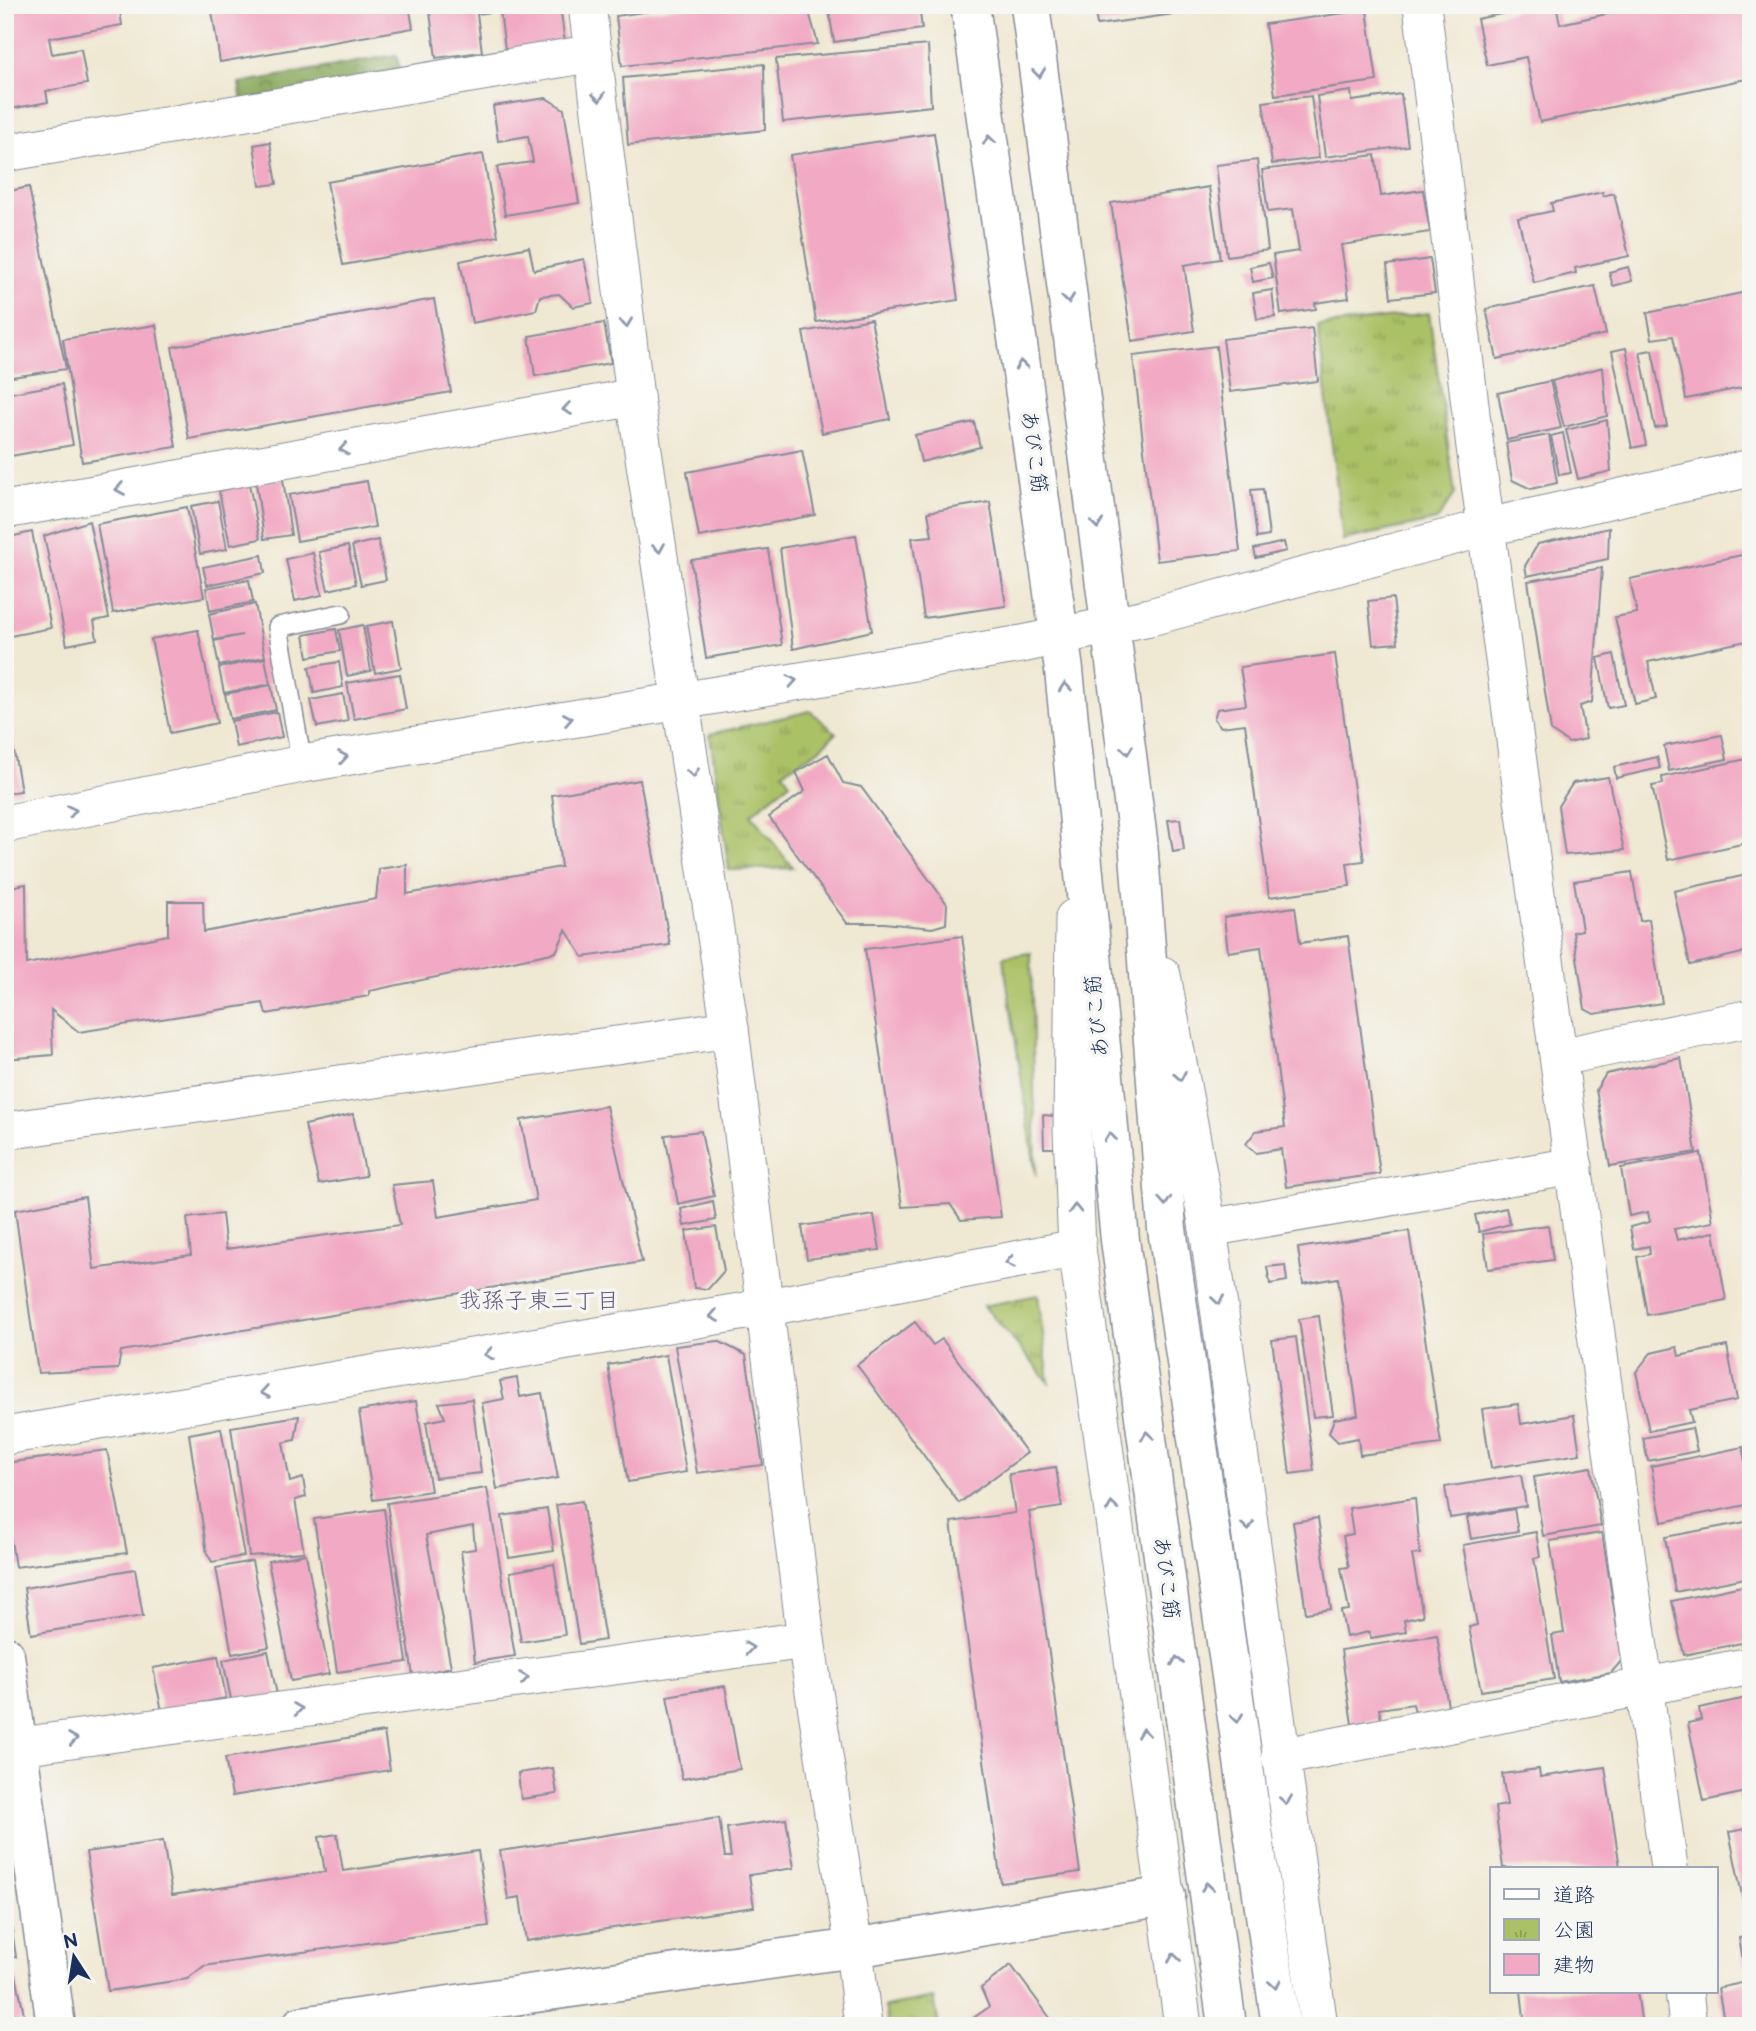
<svg xmlns="http://www.w3.org/2000/svg" width="1756" height="2031" font-family="'Balsamiq Sans','Klee One',sans-serif">
  <defs>
    <pattern id="forest-crowns" width="20" height="18" patternUnits="userSpaceOnUse" patternTransform="scale(1.75)"><rect width="20" height="18" fill="#88a75b"/><path d="M2 6a3 3 0 1 1 6 0M12 15a3 3 0 1 1 6 0" fill="none" stroke="#6e884e"/></pattern>
    <pattern id="park-tufts" width="24" height="20" patternUnits="userSpaceOnUse" patternTransform="scale(1.75)"><rect width="24" height="20" fill="#abc166"/><path d="M3 7l-1-3M5 7V3M7 7l1-3M15 17l-1-3M17 17v-4M19 17l1-3" fill="none" stroke="#8a9d57"/></pattern>
  </defs>
  <rect width="100%" height="100%" fill="#f6f6f2"/>
  <filter id="ink" filterUnits="userSpaceOnUse"><feTurbulence type="fractalNoise" baseFrequency=".0143" numOctaves="2"/><feDisplacementMap in="SourceGraphic" scale="14" xChannelSelector="R" yChannelSelector="G"/><feConvolveMatrix kernelMatrix="1 2 1 2 8 2 1 2 1" color-interpolation-filters="sRGB"/></filter>
  <filter id="wash" filterUnits="userSpaceOnUse"><feTurbulence type="fractalNoise" baseFrequency=".00686" numOctaves="4" result="noise"/><feDisplacementMap in="SourceGraphic" scale="28" xChannelSelector="R" yChannelSelector="G"/><feGaussianBlur stdDeviation="1.57" result="paint"/><feColorMatrix in="noise" values="0 0 0 0 0 0 0 0 0 0 0 0 0 0 0 0 0 1.4 0 .05"/><feComposite in="paint" operator="in"/></filter>
  <g filter="url(#wash)">
    <rect width="100%" height="100%" fill="#efe8d2"/>
    <polygon fill="#abc166" stroke="#637862" stroke-width="2" points="1031,953 1036,1175 1003,957"/>
    <polygon fill="url(#forest-crowns)" stroke="#526b5c" stroke-width="2" points="396,55 401,72 242,101 239,83"/>
    <g fill="url(#park-tufts)" stroke="#637862" stroke-width="2">
      <polygon points="1429,313 1455,494 1437,520 1343,540 1318,326"/>
      <polygon points="810,711 836,733 817,751 783,772 790,783 751,814 793,868 729,870 710,734"/>
      <polygon points="1038,1295 1049,1382 984,1306"/>
      <polygon points="934,1998 939,2026 888,2026 885,2007"/>
    </g>
    <g id="blocks">
      <g fill="#f2a9c3">
        <polygon points="5,5 119,5 122,25 49,38 52,54 81,49 87,84 46,91 48,102 5,110 5,63 12,62 9,46 5,47"/>
        <polygon points="211,5 409,5 413,28 220,62"/>
        <polygon points="429,5 560,5 565,43 505,50 500,11 477,14 482,52 436,58"/>
        <polygon points="692,5 807,5 818,44 622,66 616,16"/>
        <polygon points="828,5 919,5 922,29 834,42"/>
        <polygon points="1094,5 1223,5 1223,7 1097,25"/>
        <polygon points="1254,5 1289,5 1289,7 1255,12"/>
        <polygon points="1543,5 1556,5 1560,24 1648,5 1751,5 1751,78 1540,122 1526,57 1487,65 1477,19"/>
        <polygon points="1367,10 1377,81 1275,95 1265,24"/>
        <polygon points="928,45 931,106 783,122 776,59"/>
        <polygon points="764,64 765,130 628,145 623,78"/>
        <polygon points="1351,91 1352,101 1401,94 1408,146 1325,157 1317,96"/>
        <polygon points="1311,96 1319,158 1272,164 1263,102"/>
        <polygon points="546,98 564,109 579,203 505,215 497,167 533,162 528,136 498,141 493,106"/>
        <polygon points="934,133 958,300 816,322 790,155"/>
        <polygon points="270,142 277,184 260,186 254,145"/>
        <polygon points="483,154 498,236 343,265 327,182"/>
        <polygon points="1375,155 1381,196 1423,190 1430,232 1341,245 1349,298 1315,303 1316,309 1281,314 1273,255 1299,251 1293,209 1268,212 1262,170"/>
        <polygon points="1257,160 1268,250 1227,256 1216,165"/>
        <polygon points="29,187 66,369 5,378 5,192"/>
        <polygon points="1209,187 1220,259 1184,265 1194,331 1132,341 1111,203"/>
        <polygon points="1603,192 1603,196 1614,193 1629,256 1575,268 1576,273 1534,283 1518,218 1553,211 1551,203"/>
        <polygon points="529,247 534,270 584,259 593,303 573,307 559,294 540,296 536,310 472,323 460,261"/>
        <polygon points="1430,259 1435,293 1391,298 1387,265"/>
        <polygon points="1269,263 1273,278 1253,282 1250,267"/>
        <polygon points="1628,267 1632,281 1613,286 1609,272"/>
        <polygon points="1595,286 1606,334 1497,359 1486,309"/>
        <polygon points="1272,290 1275,317 1257,319 1253,293"/>
        <polygon points="1751,291 1751,386 1686,399 1673,336 1652,339 1647,313"/>
        <polygon points="434,299 451,392 189,439 172,347"/>
        <polygon points="871,319 890,419 822,433 803,332"/>
        <polygon points="604,323 611,363 535,376 529,336"/>
        <polygon points="156,325 176,447 82,462 63,339"/>
        <polygon points="1312,328 1318,381 1230,392 1223,339"/>
        <polygon points="1216,346 1240,551 1157,561 1133,356"/>
        <polygon points="1626,348 1646,445 1632,448 1612,351"/>
        <polygon points="1652,350 1667,426 1655,428 1640,352"/>
        <polygon points="1603,367 1607,416 1564,427 1552,381"/>
        <polygon points="1550,381 1561,428 1507,440 1498,393"/>
        <polygon points="62,384 73,445 5,457 5,394"/>
        <polygon points="1607,420 1611,471 1578,479 1566,430"/>
        <polygon points="974,422 980,447 921,462 915,435"/>
        <polygon points="1563,433 1571,473 1559,475 1551,436"/>
        <polygon points="1549,435 1557,483 1531,489 1512,480 1506,443"/>
        <polygon points="802,450 815,515 699,537 687,472"/>
        <polygon points="283,479 291,535 264,539 256,483"/>
        <polygon points="367,481 375,527 297,541 289,495"/>
        <polygon points="249,484 260,539 230,545 219,491"/>
        <polygon points="1263,489 1269,536 1257,538 1251,490"/>
        <polygon points="218,501 227,549 200,554 191,506"/>
        <polygon points="990,502 1006,606 924,618 912,538 932,536 928,512"/>
        <polygon points="187,507 204,597 113,613 97,524"/>
        <polygon points="89,521 109,618 94,621 97,639 67,645 44,536"/>
        <polygon points="1609,528 1608,559 1527,576 1525,566 1538,544"/>
        <polygon points="32,532 51,628 5,637 5,538"/>
        <polygon points="856,535 872,631 793,649 780,548"/>
        <polygon points="378,540 386,580 361,585 352,546"/>
        <polygon points="1284,542 1286,551 1256,558 1254,549"/>
        <polygon points="348,546 356,584 328,590 319,552"/>
        <polygon points="768,549 782,645 706,658 691,560"/>
        <polygon points="313,553 322,595 295,601 286,559"/>
        <polygon points="1751,553 1751,640 1648,662 1656,699 1635,704 1615,617 1637,613 1630,579"/>
        <polygon points="262,555 265,573 207,585 203,567"/>
        <polygon points="1602,568 1592,702 1580,706 1586,739 1569,743 1551,731 1528,581"/>
        <polygon points="249,580 253,602 210,611 206,588"/>
        <polygon points="1393,598 1398,643 1373,645 1368,601"/>
        <polygon points="255,604 265,657 219,666 214,641 242,635 214,640 209,614"/>
        <polygon points="393,621 401,668 375,673 366,626"/>
        <polygon points="363,625 371,671 347,676 339,630"/>
        <polygon points="336,629 340,651 308,657 304,635"/>
        <polygon points="198,630 217,723 170,733 151,639"/>
        <polygon points="1335,654 1364,861 1347,863 1350,886 1269,897 1245,724 1221,727 1214,719 1217,709 1246,705 1240,667"/>
        <polygon points="1614,654 1624,705 1608,708 1598,658"/>
        <polygon points="265,658 270,684 224,693 219,668"/>
        <polygon points="339,662 343,687 314,693 309,667"/>
        <polygon points="400,674 406,709 354,719 347,683"/>
        <polygon points="271,685 276,710 230,719 225,694"/>
        <polygon points="343,694 348,721 317,727 311,700"/>
        <polygon points="7,712 21,791 5,793 5,713"/>
        <polygon points="277,712 282,737 236,747 231,721"/>
        <polygon points="1722,735 1727,759 1669,771 1664,746"/>
        <polygon points="828,754 843,783 861,787 947,904 946,924 932,928 884,923 847,923 769,817 805,791 796,772"/>
        <polygon points="1657,757 1660,768 1616,778 1614,767"/>
        <polygon points="1751,758 1751,842 1668,860 1652,786 1663,784 1662,777"/>
        <polygon points="1608,777 1624,850 1565,855 1558,806 1573,783"/>
        <polygon points="640,780 670,945 583,957 566,930 556,952 369,991 369,996 266,1014 263,1003 79,1032 51,1010 53,1055 5,1059 5,888 26,884 27,964 168,935 168,901 203,901 204,932 376,899 379,869 407,865 407,894 561,867 552,795"/>
        <polygon points="1180,819 1184,850 1173,852 1168,820"/>
        <polygon points="1632,872 1640,921 1649,919 1662,1003 1594,1014 1585,1009 1573,932 1582,930 1574,881"/>
        <polygon points="1751,874 1751,951 1690,965 1674,891"/>
        <polygon points="1295,907 1300,943 1348,936 1380,1174 1286,1187 1281,1149 1256,1153 1246,1144 1256,1131 1285,1127 1261,947 1228,952 1224,917"/>
        <polygon points="962,936 1001,1217 961,1220 950,1204 902,1207 865,949"/>
        <polygon points="1681,1058 1696,1152 1610,1166 1596,1090 1606,1074"/>
        <polygon points="606,1106 642,1262 121,1351 118,1369 38,1373 15,1210 85,1197 94,1269 191,1255 187,1218 222,1214 226,1249 400,1225 392,1185 433,1181 438,1217 536,1200 521,1120"/>
        <polygon points="353,1114 366,1176 319,1184 305,1125"/>
        <polygon points="1043,1115 1055,1116 1055,1148 1044,1148"/>
        <polygon points="701,1131 714,1196 678,1204 665,1135"/>
        <polygon points="1701,1153 1713,1222 1674,1229 1677,1240 1714,1232 1726,1300 1647,1315 1637,1257 1650,1254 1649,1246 1634,1249 1630,1227 1650,1222 1648,1212 1629,1216 1621,1168"/>
        <polygon points="713,1201 716,1220 684,1226 681,1209"/>
        <polygon points="1506,1208 1510,1224 1479,1232 1475,1215"/>
        <polygon points="874,1215 880,1250 807,1259 802,1226"/>
        <polygon points="1548,1225 1553,1260 1488,1269 1483,1234"/>
        <polygon points="716,1227 724,1271 708,1289 694,1288 686,1231"/>
        <polygon points="1409,1231 1441,1444 1360,1455 1358,1438 1338,1442 1329,1433 1334,1419 1358,1415 1338,1278 1303,1284 1298,1248"/>
        <polygon points="1285,1265 1287,1281 1270,1284 1267,1267"/>
        <polygon points="1319,1316 1333,1415 1313,1417 1299,1319"/>
        <polygon points="915,1322 933,1345 942,1339 1027,1453 959,1503 857,1365"/>
        <polygon points="1296,1337 1314,1471 1290,1474 1272,1340"/>
        <polygon points="718,1341 746,1355 763,1465 697,1473 675,1346"/>
        <polygon points="1727,1346 1737,1400 1689,1410 1692,1422 1649,1431 1636,1372 1651,1353 1677,1347 1679,1356"/>
        <polygon points="666,1355 686,1472 628,1482 608,1365"/>
        <polygon points="517,1378 520,1397 542,1393 558,1478 497,1489 482,1403 504,1399 500,1381"/>
        <polygon points="472,1399 481,1473 435,1478 426,1422 445,1418 439,1403"/>
        <polygon points="416,1401 431,1491 373,1500 359,1411"/>
        <polygon points="1518,1404 1521,1424 1574,1415 1580,1454 1491,1468 1482,1409"/>
        <polygon points="299,1416 295,1440 283,1443 290,1482 303,1478 306,1497 295,1500 304,1552 249,1556 231,1427"/>
        <polygon points="221,1428 244,1556 212,1562 207,1553 189,1434"/>
        <polygon points="1692,1428 1697,1451 1648,1461 1643,1438"/>
        <polygon points="1743,1447 1751,1504 1662,1522 1651,1466"/>
        <polygon points="107,1450 127,1553 15,1567 5,1500 5,1463"/>
        <polygon points="1056,1467 1062,1507 1029,1512 1080,1872 1001,1883 951,1522 1015,1513 1009,1474"/>
        <polygon points="1591,1467 1601,1526 1543,1536 1534,1477"/>
        <polygon points="1521,1475 1526,1506 1450,1518 1445,1487"/>
        <polygon points="487,1488 515,1656 475,1662 461,1551 475,1549 473,1526 426,1535 451,1667 413,1676 387,1503"/>
        <polygon points="1415,1498 1420,1554 1412,1555 1423,1616 1404,1620 1406,1632 1371,1638 1369,1632 1346,1637 1341,1611 1349,1610 1341,1568 1349,1567 1343,1536 1353,1534 1349,1508"/>
        <polygon points="582,1501 605,1640 579,1644 556,1505"/>
        <polygon points="384,1509 407,1662 337,1672 314,1519"/>
        <polygon points="547,1509 554,1551 509,1558 502,1516"/>
        <polygon points="1514,1509 1518,1531 1471,1539 1467,1517"/>
        <polygon points="1318,1518 1331,1609 1306,1613 1293,1522"/>
        <polygon points="1751,1521 1751,1577 1675,1592 1665,1537"/>
        <polygon points="1536,1532 1540,1557 1534,1558 1554,1679 1481,1691 1469,1627 1477,1625 1463,1545"/>
        <polygon points="1602,1533 1622,1660 1611,1673 1559,1682 1552,1635 1564,1633 1550,1541"/>
        <polygon points="306,1554 329,1674 291,1681 268,1561"/>
        <polygon points="252,1561 269,1647 232,1654 216,1568"/>
        <polygon points="554,1564 565,1635 521,1642 510,1572"/>
        <polygon points="135,1569 143,1616 31,1634 24,1588"/>
        <polygon points="1751,1584 1751,1641 1684,1655 1672,1601"/>
        <polygon points="1437,1635 1448,1707 1415,1712 1413,1704 1379,1709 1381,1719 1352,1724 1341,1650"/>
        <polygon points="268,1651 277,1695 232,1704 223,1660"/>
        <polygon points="218,1656 226,1698 162,1711 153,1668"/>
        <polygon points="725,1686 740,1769 682,1779 667,1696"/>
        <polygon points="1751,1697 1751,1791 1704,1801 1688,1723 1701,1720 1699,1708"/>
        <polygon points="384,1732 390,1770 232,1796 225,1758"/>
        <polygon points="1605,1767 1620,1868 1503,1868 1495,1807 1507,1805 1502,1774 1539,1769 1540,1777"/>
        <polygon points="553,1768 557,1794 521,1799 518,1773"/>
        <polygon points="1751,1795 1751,1825 1748,1826 1742,1797"/>
        <polygon points="719,1818 725,1857 731,1857 727,1828 786,1819 794,1868 749,1875 754,1907 526,1941 520,1897 508,1899 500,1851"/>
        <polygon points="1751,1828 1751,1933 1750,1934 1729,1832"/>
        <polygon points="337,1834 343,1871 478,1851 489,1926 204,1966 187,1979 108,1991 86,1852 163,1841 172,1895 325,1872 319,1837"/>
        <polygon points="5,1883 12,1897 5,1901"/>
        <polygon points="9,1909 16,1957 5,1959 5,1910"/>
        <polygon points="1751,1936 1751,1965 1744,1966 1739,1938"/>
        <polygon points="1011,1965 1056,2026 962,2026 989,2007 981,1988"/>
        <polygon points="16,1975 24,2014 16,2026 5,2026 5,1978"/>
        <polygon points="1751,1981 1751,2026 1725,2026 1718,1988"/>
        <polygon points="1521,1991 1637,1991 1642,2026 1525,2026"/>
      </g>
    </g>
  </g>
  <g filter="url(#ink)">
    <use href="#blocks" fill-opacity="0" stroke="#858c98" stroke-width="2"/>
    <g fill="none" stroke-linecap="round" stroke-linejoin="round">
      <g stroke="#858c98" stroke-width="22">
        <polyline id="service" points="302,764 278,627 341,614"/>
      </g>
      <g stroke="#858c98" stroke-width="39">
        <g id="minor">
          <polyline points="587,5 635,397 730,1029 806,1640 854,1948 863,2026"/>
          <polyline points="1422,5 1475,447 1669,1868"/>
          <polyline points="5,153 594,53"/>
          <polyline points="5,510 635,397"/>
          <polyline points="5,824 302,764 1022,644 1150,617 1488,527 1751,468"/>
          <polyline points="1074,918 1072,1130 1077,1248 1183,2026"/>
          <polyline points="1162,975 1208,1228 1319,2026"/>
          <polyline points="1560,1057 1751,1018"/>
          <polyline points="5,1131 730,1029"/>
          <polyline points="1208,1228 1574,1166"/>
          <polyline points="5,1436 763,1308 1077,1248"/>
          <polyline points="5,1748 806,1640"/>
          <polyline points="1280,1757 1751,1666"/>
          <polyline points="1684,1991 1688,2026"/>
        </g>
      </g>
      <g stroke="#858c98" stroke-width="41">
        <g id="tertiary">
          <polyline points="5,1655 56,2026"/>
          <polyline points="301,2026 854,1948 1166,1896"/>
        </g>
      </g>
      <g stroke="#858c98" stroke-width="41">
        <g id="primary">
          <polyline points="970,5 1064,670 1120,1240 1227,2026"/>
          <polyline points="1030,5 1138,840 1167,1229 1281,2026"/>
        </g>
      </g>
      <use href="#service" stroke="#fff" stroke-width="19"/>
      <use href="#minor" stroke="#fff" stroke-width="37"/>
      <use href="#tertiary" stroke="#fff" stroke-width="38"/>
      <use href="#primary" stroke="#fff" stroke-width="38"/>
    </g>
    <defs><path id="oneway-chevron" d="M-2-3.5L2.5 0L-2 3.5" fill="none" stroke-width="1.6" stroke-linecap="round" stroke-linejoin="round" transform="scale(1.75)"/></defs>
    <g stroke="#8d97ae">
      <use href="#oneway-chevron" transform="translate(1039 73) rotate(83)"/>
      <use href="#oneway-chevron" transform="translate(599 97) rotate(83)"/>
      <use href="#oneway-chevron" transform="translate(989 140) rotate(-98)"/>
      <use href="#oneway-chevron" transform="translate(1068 299) rotate(83)"/>
      <use href="#oneway-chevron" transform="translate(626 323) rotate(83)"/>
      <use href="#oneway-chevron" transform="translate(1021 365) rotate(-98)"/>
      <use href="#oneway-chevron" transform="translate(567 409) rotate(170)"/>
      <use href="#oneway-chevron" transform="translate(344 449) rotate(170)"/>
      <use href="#oneway-chevron" transform="translate(120 489) rotate(170)"/>
      <use href="#oneway-chevron" transform="translate(1097 524) rotate(83)"/>
      <use href="#oneway-chevron" transform="translate(659 548) rotate(81)"/>
      <use href="#oneway-chevron" transform="translate(792 681) rotate(-9)"/>
      <use href="#oneway-chevron" transform="translate(1065 687) rotate(-95)"/>
      <use href="#oneway-chevron" transform="translate(568 719) rotate(-10)"/>
      <use href="#oneway-chevron" transform="translate(1127 750) rotate(83)"/>
      <use href="#oneway-chevron" transform="translate(343 757) rotate(-10)"/>
      <use href="#oneway-chevron" transform="translate(693 773) rotate(82)"/>
      <use href="#oneway-chevron" transform="translate(72 811) rotate(-12)"/>
      <use href="#oneway-chevron" transform="translate(1180 1076) rotate(80)"/>
      <use href="#oneway-chevron" transform="translate(1110 1137) rotate(-96)"/>
      <use href="#oneway-chevron" transform="translate(1165 1201) rotate(86)"/>
      <use href="#oneway-chevron" transform="translate(1075 1209) rotate(-92)"/>
      <use href="#oneway-chevron" transform="translate(1010 1262) rotate(169)"/>
      <use href="#oneway-chevron" transform="translate(1218 1300) rotate(82)"/>
      <use href="#oneway-chevron" transform="translate(714 1316) rotate(170)"/>
      <use href="#oneway-chevron" transform="translate(489 1354) rotate(170)"/>
      <use href="#oneway-chevron" transform="translate(265 1392) rotate(170)"/>
      <use href="#oneway-chevron" transform="translate(1147 1436) rotate(-98)"/>
      <use href="#oneway-chevron" transform="translate(1112 1507) rotate(-98)"/>
      <use href="#oneway-chevron" transform="translate(1248 1526) rotate(82)"/>
      <use href="#oneway-chevron" transform="translate(749 1648) rotate(-8)"/>
      <use href="#oneway-chevron" transform="translate(1177 1661) rotate(-98)"/>
      <use href="#oneway-chevron" transform="translate(524 1678) rotate(-8)"/>
      <use href="#oneway-chevron" transform="translate(298 1709) rotate(-8)"/>
      <use href="#oneway-chevron" transform="translate(1237 1718) rotate(82)"/>
      <use href="#oneway-chevron" transform="translate(1143 1733) rotate(-98)"/>
      <use href="#oneway-chevron" transform="translate(73 1739) rotate(-8)"/>
      <use href="#oneway-chevron" transform="translate(1286 1800) rotate(82)"/>
      <use href="#oneway-chevron" transform="translate(1207 1887) rotate(-98)"/>
      <use href="#oneway-chevron" transform="translate(1174 1958) rotate(-98)"/>
      <use href="#oneway-chevron" transform="translate(1275 1984) rotate(82)"/>
    </g>
  </g>
  <g text-anchor="middle" dominant-baseline="central" stroke-width="7" stroke-linejoin="round" paint-order="stroke">
    <g font-size="21" fill="#1b2f5e" stroke="#f6f6f2">
      <text transform="translate(1034 452) rotate(82)">あびこ筋</text>
      <text transform="translate(1097 1016) rotate(-96)">あびこ筋</text>
      <text transform="translate(1166 1578) rotate(82)">あびこ筋</text>
    </g>
    <g font-size="23" fill="#665a81" stroke="#f6f6f2">
      <text x="539" y="1301">我孫子東三丁目</text>
    </g>
  </g>
  <rect width="1756" height="2031" fill="none" stroke="#f6f6f2" stroke-width="28"/>
  <rect x="1490" y="1867" width="228" height="126" fill="#f6f6f2" stroke="#9ea6b7" stroke-width="2"/>
  <rect x="1504" y="1889" width="35" height="10" fill="#ffffff" stroke="#9ea6b7" stroke-width="2"/>
  <text x="1553" y="1902" font-size="21" fill="#1b2f5e">道路</text>
  <rect x="1504" y="1919" width="35" height="21" fill="url(#park-tufts)" stroke="#9ea6b7" stroke-width="2"/>
  <text x="1553" y="1937" font-size="21" fill="#1b2f5e">公園</text>
  <rect x="1504" y="1954" width="35" height="21" fill="#f2a9c3" stroke="#9ea6b7" stroke-width="2"/>
  <text x="1553" y="1972" font-size="21" fill="#1b2f5e">建物</text>
  <g transform="translate(74 1957) rotate(348)" stroke="#f6f6f2" stroke-width="5" paint-order="stroke">
  <path d="M0-5L12 26L0 18L-12 26Z" fill="#1b2f5e"/>
  <text y="-10" font-size="19" font-weight="bold" text-anchor="middle" fill="#1b2f5e">N</text>
  </g>
</svg>
